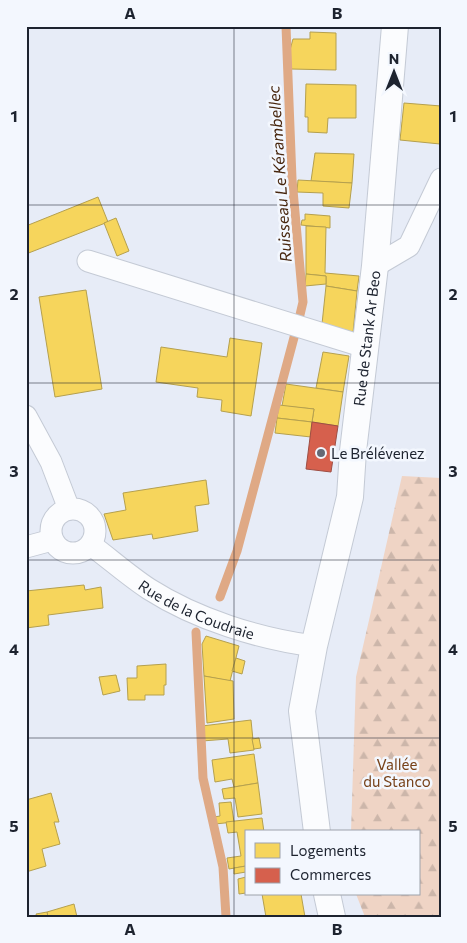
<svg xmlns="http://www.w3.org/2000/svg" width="467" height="943" font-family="Commissioner,sans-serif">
  <defs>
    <pattern id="forest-firs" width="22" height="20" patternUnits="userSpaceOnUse" patternTransform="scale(1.25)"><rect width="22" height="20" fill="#efd4c5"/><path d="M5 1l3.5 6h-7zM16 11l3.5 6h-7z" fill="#ccb6aa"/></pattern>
  </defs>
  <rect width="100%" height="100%" fill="#e7ecf7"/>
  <polygon fill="url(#forest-firs)" points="402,476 441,478 441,917 365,917 356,894 418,894 418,832 351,832 356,677"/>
  <g fill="#f6d55c" stroke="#b5a04e">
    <polygon points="310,32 336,33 336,70 291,69 290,50 293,39 310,39"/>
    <polygon points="306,84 356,85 356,118 328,118 327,133 308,132 308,117 305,117"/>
    <polygon points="404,103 441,106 440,144 400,140"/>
    <polygon points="315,153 354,154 352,183 311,181"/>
    <polygon points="298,180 352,183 349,208 323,206 323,193 297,192"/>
    <polygon points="98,197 108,222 26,254 26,226"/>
    <polygon points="305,214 330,216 330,228 301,225 302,220 305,220"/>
    <polygon points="116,218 129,251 117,256 104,223"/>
    <polygon points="306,226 326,227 325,273 359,276 357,291 326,286 326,276 306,274"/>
    <polygon points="306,274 326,276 326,284 305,286"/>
    <polygon points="326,286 357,291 353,333 322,324"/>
    <polygon points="86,290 102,389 55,397 39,297"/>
    <polygon points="230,338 262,343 251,416 221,411 222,400 197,397 198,388 156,382 161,347 227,357"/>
    <polygon points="323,352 349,356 343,392 316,388"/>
    <polygon points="286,384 343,392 338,426 312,422 314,409 282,406"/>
    <polygon points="279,405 314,409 312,422 277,418"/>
    <polygon points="277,418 312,422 311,437 275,433"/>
    <polygon points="206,480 209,504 195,506 198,531 153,539 152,534 113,540 104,514 126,510 123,493"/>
    <polygon points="84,585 85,590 101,587 103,608 48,615 49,625 26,628 26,591"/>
    <polygon points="206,636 239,646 230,681 204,676 202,644"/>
    <polygon points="236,658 245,661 242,674 232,671"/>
    <polygon points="166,664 166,685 164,685 164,695 145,695 145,700 128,700 127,678 137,678 137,666"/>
    <polygon points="116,675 120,691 103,695 99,677"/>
    <polygon points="204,676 233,681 234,719 207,723"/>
    <polygon points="251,720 254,750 230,753 228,739 202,741 202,726"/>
    <polygon points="259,738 261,748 254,749 252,739"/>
    <polygon points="254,754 258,783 234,787 232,779 215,782 212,760"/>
    <polygon points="258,783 262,814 238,817 235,798 224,799 222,789"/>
    <polygon points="51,793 59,822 54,822 60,844 42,849 46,866 26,872 26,800"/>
    <polygon points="231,802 234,822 215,824 214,817 220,816 219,803"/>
    <polygon points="262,818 264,832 246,832 246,866 229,869 227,858 241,856 237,832 228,833 226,822"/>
    <polygon points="246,866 246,872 234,874 234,868"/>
    <polygon points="246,877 246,893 239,894 238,879"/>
    <polygon points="262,894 301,894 305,917 266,917"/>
    <polygon points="74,904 77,917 48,917 47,912"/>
    <polygon points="47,912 48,917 37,917 36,914"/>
  </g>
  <polygon fill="#d6604d" stroke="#9e4e44" points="312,422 338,426 331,472 306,469"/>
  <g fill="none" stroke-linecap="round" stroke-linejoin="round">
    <g stroke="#dfa985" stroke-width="9">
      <polyline points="286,26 292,179 303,302 299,319"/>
      <polyline points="220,597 237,551 296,330"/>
      <polyline points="196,632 203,778 223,867 226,917"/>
    </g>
    <g stroke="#c4cad5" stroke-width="23">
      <g id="minor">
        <polyline points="88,261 365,347"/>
        <polyline points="375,266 409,246 441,179"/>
        <polyline points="26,416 51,462 69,509"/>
        <circle cx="73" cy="531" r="22"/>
        <path id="s1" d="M91,545C110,559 129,576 149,589C196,619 259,639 314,646"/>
        <polyline points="26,547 52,540"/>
      </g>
    </g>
    <g stroke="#c4cad5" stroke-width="28">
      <g id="tertiary">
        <path id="s2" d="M317,832L302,711L314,646L350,497L353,451L375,266L395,26"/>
        <polyline points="327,894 332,917"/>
      </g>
    </g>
    <use href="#minor" stroke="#fbfcfe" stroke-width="21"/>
    <use href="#tertiary" stroke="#fbfcfe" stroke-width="26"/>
  </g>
  <path fill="none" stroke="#1d232f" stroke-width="1" stroke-opacity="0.55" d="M234,26V917M26,205H441M26,383H441M26,560H441M26,738H441"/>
  <circle fill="#646975" stroke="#f3f7fe" stroke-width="2" cx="321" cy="453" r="5"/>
  <g text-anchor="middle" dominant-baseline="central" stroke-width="5" stroke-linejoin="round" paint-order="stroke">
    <g font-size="15" fill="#1d232f" stroke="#f3f7fe">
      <text stroke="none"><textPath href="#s2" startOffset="501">Rue de Stank Ar Beo</textPath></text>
      <text stroke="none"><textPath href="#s1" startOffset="125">Rue de la Coudraie</textPath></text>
    </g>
    <g font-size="15" fill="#1d232f" stroke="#f3f7fe" text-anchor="start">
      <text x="331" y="453">Le Brélévenez</text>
    </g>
    <g font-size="15" fill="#77421a" stroke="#f3f7fe">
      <text x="397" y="764">Vallée<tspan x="397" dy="17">du Stanco</tspan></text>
    </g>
    <g font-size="16" font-style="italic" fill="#47260e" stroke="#f3f7fe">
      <text transform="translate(279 174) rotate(-94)">Ruisseau Le Kérambellec</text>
    </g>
  </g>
  <rect width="467" height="943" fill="none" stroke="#f3f7fe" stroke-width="55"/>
  <rect x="245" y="830" width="175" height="65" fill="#f3f7fe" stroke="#9da2ab"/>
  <rect x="255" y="843" width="25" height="15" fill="#f6d55c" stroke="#9da2ab"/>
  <text x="290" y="856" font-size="15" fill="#1d232f">Logements</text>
  <rect x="255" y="868" width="25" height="15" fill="#d6604d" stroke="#9da2ab"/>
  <text x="290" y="880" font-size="15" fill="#1d232f">Commerces</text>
  <g transform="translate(394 72)" stroke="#f3f7fe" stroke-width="4" paint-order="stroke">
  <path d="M0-4L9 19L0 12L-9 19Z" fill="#1d232f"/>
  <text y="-8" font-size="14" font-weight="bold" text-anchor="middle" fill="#1d232f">N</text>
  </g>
  <rect x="28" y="28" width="412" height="888" fill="none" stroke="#1d232f" stroke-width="2"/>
  <g font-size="16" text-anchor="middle" font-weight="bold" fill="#1d232f">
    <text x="130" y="19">A</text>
    <text x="337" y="19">B</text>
    <text x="14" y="122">1</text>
    <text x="453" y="122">1</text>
    <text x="14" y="300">2</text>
    <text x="453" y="300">2</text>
    <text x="14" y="477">3</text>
    <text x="453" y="477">3</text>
    <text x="14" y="655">4</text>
    <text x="453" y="655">4</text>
    <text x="14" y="832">5</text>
    <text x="453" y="832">5</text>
    <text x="130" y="935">A</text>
    <text x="337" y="935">B</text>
  </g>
</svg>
